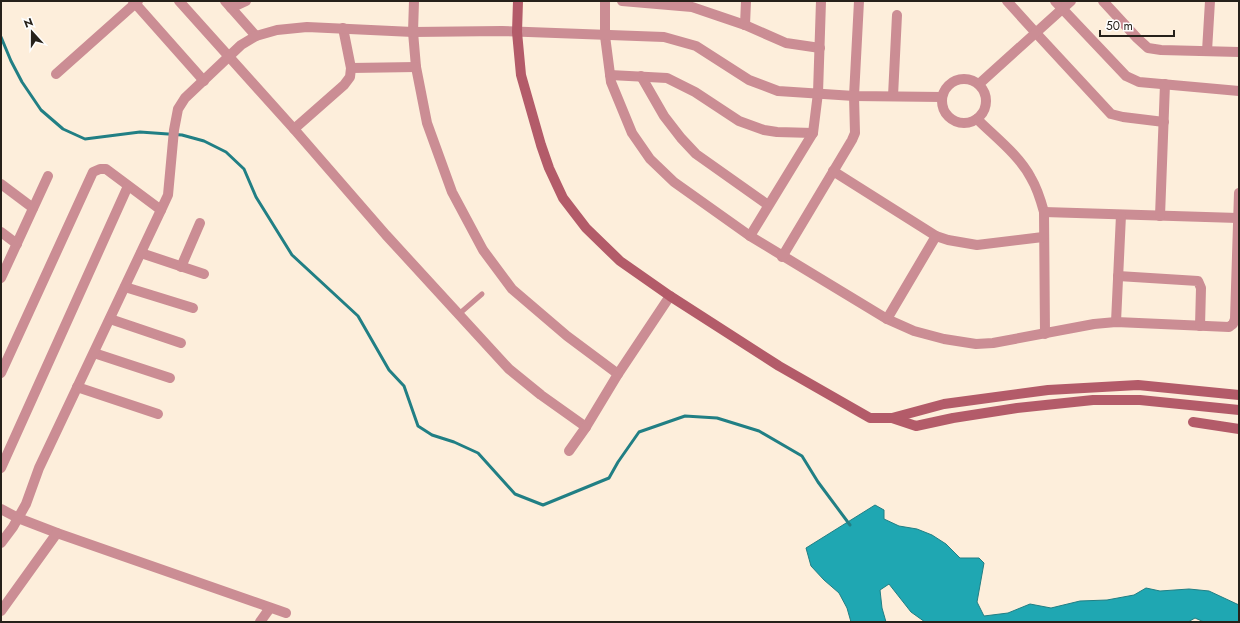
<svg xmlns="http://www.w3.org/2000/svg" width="1240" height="623" font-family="Jost,sans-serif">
  <rect width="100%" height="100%" fill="#fdeedb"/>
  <polygon fill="#1fa7b2" stroke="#217f84" points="875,505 884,510 884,519 899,526 917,529 932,535 946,544 960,558 979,558 984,563 977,602 984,616 1008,613 1030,604 1051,608 1080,601 1107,600 1134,595 1146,588 1160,591 1189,589 1209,591 1239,605 1239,622 1204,622 1195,618 1188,622 925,622 911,612 889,584 880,590 882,608 886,622 851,622 847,608 839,593 824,580 811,566 806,548"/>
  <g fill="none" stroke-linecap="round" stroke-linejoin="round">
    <polyline stroke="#217f84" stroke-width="3" points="1,37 11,61 22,82 41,110 63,129 85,139 140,132 182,135 204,141 226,152 244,169 256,197 292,255 358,316 389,370 404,386 418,426 432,435 454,442 478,453 515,494 543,505 609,478 618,462 639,432 685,416 717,418 759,431 802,456 818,482 850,525"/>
    <polyline stroke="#cb8d94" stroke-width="5" points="459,314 482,294"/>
    <g stroke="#cb8d94" stroke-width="10">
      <polyline points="133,1 204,81"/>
      <polyline points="179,1 294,129 386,235 509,369 541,395 586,427"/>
      <polyline points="225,1 256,36"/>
      <polyline points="414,1 413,32 416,67 427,123 452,192 483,250 512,289 567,336 618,374"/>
      <polyline points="605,1 605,36 611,82 632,133 650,159 674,182 750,236 887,319 914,331 944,339 976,344 993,343 1094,324 1116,322 1229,327 1233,324 1235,319 1239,193"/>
      <polyline points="622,1 692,7 745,25 786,43 820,48"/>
      <polyline points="1007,1 1036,33 1111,114 1123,117 1164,122"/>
      <polyline points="1055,1 1126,76 1139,82 1239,91"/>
      <polyline points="1103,1 1137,38 1148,48 1161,50 1239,52"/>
      <polyline points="231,8 246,1"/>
      <polyline points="745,25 746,1"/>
      <polyline points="1207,51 1210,1"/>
      <polyline points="351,68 416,67"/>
      <polyline points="56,74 138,1"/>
      <polyline points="610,75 667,78 695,92 739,121 764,130 777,132 813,133"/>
      <polyline points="641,76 664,116 681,138 696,154 768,205"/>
      <circle cx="964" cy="101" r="22"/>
      <polyline points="979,84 1071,1"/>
      <polyline points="893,96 897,15"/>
      <path d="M977,119C995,137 1019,155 1031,178C1037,188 1041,201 1044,212L1045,334"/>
      <polyline points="294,129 344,85 350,77 351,68 343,28"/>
      <polyline points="833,171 936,236 948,240 977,245 1043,237"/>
      <polyline points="1,184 33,208"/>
      <polyline points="1044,212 1238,218"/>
      <polyline points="1160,216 1165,84"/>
      <polyline points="1,232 17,244"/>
      <polyline points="750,236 813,133 818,93 821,1"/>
      <polyline points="141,253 204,274"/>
      <polyline points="782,257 852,140 855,133 854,96 859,1"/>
      <polyline points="181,267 200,223"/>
      <polyline points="1118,276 1198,281 1201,288 1200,326"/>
      <polyline points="1,278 48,176"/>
      <polyline points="125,287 193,308"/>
      <polyline points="110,319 181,343"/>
      <polyline points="887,319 936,236"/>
      <polyline points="1116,322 1121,215"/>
      <polyline points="94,353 170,378"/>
      <polyline points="1,373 93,172 100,169 106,169 161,210"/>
      <polyline points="77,387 158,414"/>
      <polyline points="569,451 586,427 618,374 670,296"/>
      <polyline points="1,468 128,186"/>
      <polyline points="1,509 18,518 57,533 286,613"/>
      <polyline points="1,543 13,527 26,504 39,468 161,210 168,195 174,130 178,109 185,98 241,45 256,36 277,30 307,27 413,32 502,31 664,37 696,46 749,80 778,91 854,96 942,97"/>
      <polyline points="1,611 57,533"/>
      <polyline points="260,622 270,608"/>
    </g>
    <g stroke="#b35b69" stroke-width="10">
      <polyline points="518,1 517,32 521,75 541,145 549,168 563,198 586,228 620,261 670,296 779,366 870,418 892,418 916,426 953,418 1017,408 1093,400 1140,400 1239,410"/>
      <polyline points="892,418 944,404 1048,390 1138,385 1239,395"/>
      <polyline points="1193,422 1239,429"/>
    </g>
  </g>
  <rect width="1240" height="623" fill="none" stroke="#26211a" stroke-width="4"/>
  <g transform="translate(32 32) rotate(339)" stroke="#fefefe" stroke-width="3" paint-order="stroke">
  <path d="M0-3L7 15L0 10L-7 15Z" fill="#26211a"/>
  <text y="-6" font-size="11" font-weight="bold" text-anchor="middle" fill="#26211a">N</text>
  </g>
  <path d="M1100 30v6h74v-6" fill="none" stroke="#26211a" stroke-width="2"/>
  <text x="1106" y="30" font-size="12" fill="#26211a" stroke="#fefefe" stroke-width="3" paint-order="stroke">50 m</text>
</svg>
